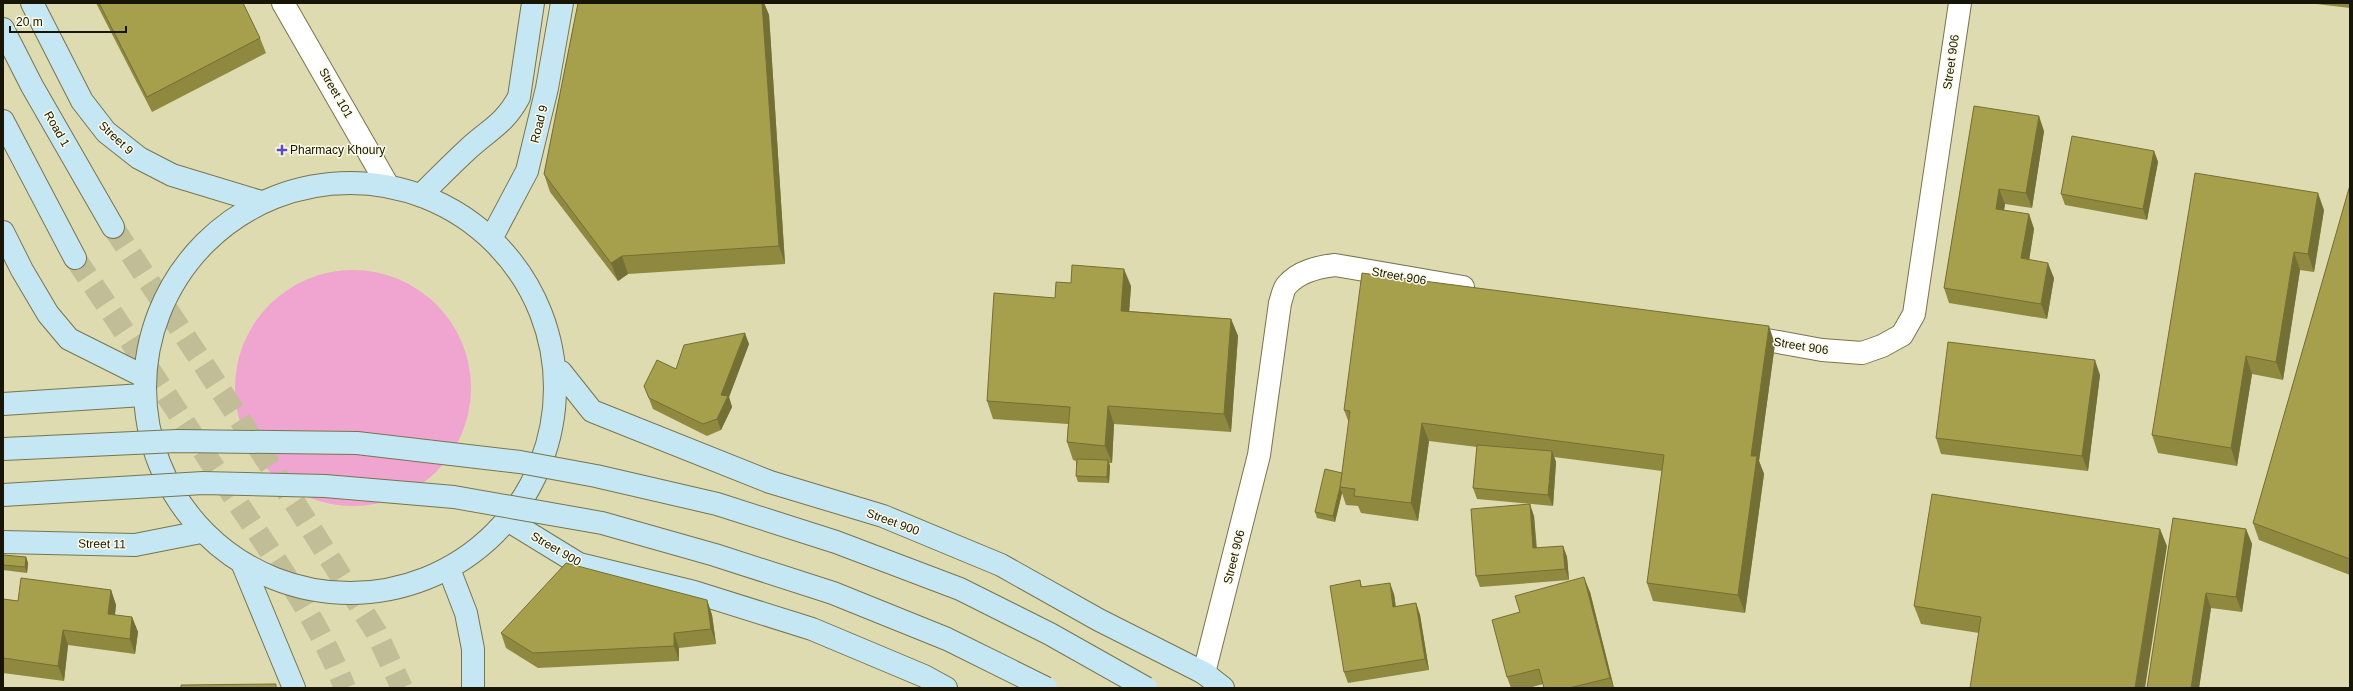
<svg xmlns="http://www.w3.org/2000/svg" width="2353" height="691" font-family="Arial,sans-serif">
  <rect width="100%" height="100%" fill="#dedbb1"/>
  <circle fill="#efa5d0" cx="353" cy="388" r="118"/>
  <g fill="none" stroke-linecap="round" stroke-linejoin="round">
    <g stroke="#c0bd97" stroke-width="22" stroke-dasharray="22 11" stroke-linecap="butt">
      <polyline points="113,227 298,508 376,632 402,688"/>
      <path d="M75,258C127,335 178,413 229,490C271,553 317,617 345,688"/>
    </g>
    <g stroke="#78754e" stroke-width="24">
      <g id="street">
        <polyline points="283,3 387,184"/>
        <polyline points="1745,336 1822,350 1862,353 1882,346 1902,335 1914,314 1960,3"/>
        <path d="M1204,673L1259,455L1280,303C1282,298 1283,289 1287,285C1299,271 1318,267 1335,265L1463,287"/>
      </g>
    </g>
    <g stroke="#78754e" stroke-width="24">
      <g id="secondary">
        <polyline points="32,3 82,101 106,132 139,158 172,175 261,202"/>
        <polyline points="3,29 32,86 113,227"/>
        <polyline points="3,121 75,258"/>
        <circle cx="350" cy="388" r="205"/>
        <path d="M422,194C437,179 452,164 467,150C488,130 504,125 519,97L533,3"/>
        <polyline points="3,232 22,270 48,314 69,339 143,376"/>
        <polyline points="492,237 527,171 547,88 562,3"/>
        <polyline points="561,372 592,411 770,482 883,516 1001,565 1099,620 1204,673 1223,688"/>
        <polyline points="3,404 143,395"/>
        <polyline points="509,521 579,564 694,592 812,629 924,676 946,688"/>
        <polyline points="3,542 135,545 201,532"/>
        <polyline points="243,565 294,688"/>
        <polyline points="449,569 466,613 473,649 473,688"/>
      </g>
    </g>
    <use href="#street" stroke="#fff" stroke-width="22"/>
    <use href="#secondary" stroke="#c4e7f3" stroke-width="22"/>
    <g stroke="#78754e" stroke-width="24" stroke-linecap="butt">
      <g id="secondary-bridge">
        <polyline points="3,449 177,441 357,443 520,462 596,476 717,504 836,542 960,589 1050,634 1146,688"/>
        <polyline points="3,495 203,483 325,486 454,497 602,523 715,555 833,593 947,639 1046,688"/>
      </g>
    </g>
    <use href="#secondary-bridge" stroke="#c4e7f3" stroke-width="22"/>
  </g>
  <g fill="#8f8940">
    <polygon points="96,3 243,3 260,38 266,53 152,112"/>
    <polygon points="578,3 764,3 769,15 785,264 628,274 618,281 550,192 544,174"/>
    <polygon points="2308,3 2350,3 2350,8"/>
    <polygon points="1974,106 2044,131 2032,208 2005,204 2004,210 2029,214 2034,229 2029,260 2054,278 2047,319 1949,303 1944,288"/>
    <polygon points="2154,151 2158,162 2147,220 2065,205 2061,194"/>
    <polygon points="2350,185 2350,575 2259,540 2253,523"/>
    <polygon points="2324,210 2314,272 2300,270 2283,380 2252,374 2237,466 2158,453 2152,435"/>
    <polygon points="1131,286 1129,311 1231,319 1238,336 1231,432 1114,424 1112,463 1109,463 1110,466 1109,483 1078,482 1076,476 1076,461 1073,460 1067,442 1068,424 993,419 987,401 1055,298"/>
    <polygon points="749,344 729,397 732,407 721,430 707,436 653,409 644,386"/>
    <polygon points="1775,344 1759,461 1764,474 1745,613 1653,601 1647,583 1662,471 1554,457 1556,462 1553,506 1477,499 1473,488 1477,447 1429,441 1418,521 1361,513 1358,506 1346,505 1342,493 1335,522 1317,518 1315,512 1342,473 1349,423 1344,410"/>
    <polygon points="2100,375 2088,471 1941,454 1936,438"/>
    <polygon points="1534,516 1537,548 1563,546 1567,557 1569,580 1480,587 1476,576"/>
    <polygon points="2173,518 2246,529 2252,544 2242,612 2211,608 2199,688 2147,688"/>
    <polygon points="2167,546 1979,633 1921,624 1914,606"/>
    <polygon points="3,555 26,557 28,563 27,573 3,570"/>
    <polygon points="1360,580 1362,587 1394,594 1396,607 1416,603 1420,615 1429,670 1348,683 1344,672"/>
    <polygon points="111,590 116,605 115,615 132,617 138,632 135,654 68,645 64,681 3,673 3,599 18,601"/>
    <polygon points="1590,592 1614,688 1544,688 1543,684 1529,688 1511,688 1507,677 1520,612"/>
    <polygon points="707,600 712,615 716,644 679,648 679,661 538,668 506,648 501,633"/>
  </g>
  <g fill="#746f34">
    <polygon points="762,3 764,3 769,15 785,264 779,246"/>
    <polygon points="2039,116 2044,131 2032,208 2026,193"/>
    <polygon points="2154,151 2158,162 2147,220 2143,209"/>
    <polygon points="1999,189 2005,204 2002,224 1996,209"/>
    <polygon points="2318,193 2324,210 2314,272 2308,254"/>
    <polygon points="2029,214 2034,229 2027,273 2021,258"/>
    <polygon points="2294,252 2300,270 2283,380 2276,362"/>
    <polygon points="622,256 628,274 618,281 611,263"/>
    <polygon points="2048,263 2054,278 2047,319 2041,304"/>
    <polygon points="1124,269 1131,286 1128,329 1121,311"/>
    <polygon points="1231,319 1238,336 1231,432 1224,414"/>
    <polygon points="1769,326 1775,344 1759,461 1764,474 1745,613 1738,595 1751,456"/>
    <polygon points="745,333 749,344 729,397 732,407 721,430 717,419 721,395"/>
    <polygon points="2246,356 2252,374 2237,466 2231,448"/>
    <polygon points="2095,360 2100,375 2088,471 2082,456"/>
    <polygon points="1108,406 1114,424 1112,463 1105,446"/>
    <polygon points="1422,423 1429,441 1418,521 1411,503"/>
    <polygon points="1552,451 1556,462 1553,506 1548,495"/>
    <polygon points="1108,460 1110,466 1109,483 1107,477"/>
    <polygon points="1340,487 1342,493 1335,522 1333,516"/>
    <polygon points="1530,504 1534,516 1537,559 1533,548"/>
    <polygon points="2160,529 2167,546 2145,688 2135,688"/>
    <polygon points="2246,529 2252,544 2242,612 2236,597"/>
    <polygon points="1563,546 1567,557 1569,580 1565,569"/>
    <polygon points="26,557 28,563 27,573 25,567"/>
    <polygon points="1584,577 1590,592 1614,688 1610,678"/>
    <polygon points="1390,583 1394,594 1397,618 1393,607"/>
    <polygon points="111,590 116,605 113,629 108,614"/>
    <polygon points="2206,593 2211,608 2199,688 2191,688"/>
    <polygon points="707,600 712,615 716,644 711,629"/>
    <polygon points="1416,603 1420,615 1429,670 1425,659"/>
    <polygon points="132,617 138,632 135,654 130,639"/>
    <polygon points="63,630 68,645 64,681 58,666"/>
    <polygon points="674,633 679,648 679,661 674,646"/>
  </g>
  <g fill="#a69f4b" stroke="#746f34">
    <polygon points="99,3 243,3 260,38 147,97"/>
    <polygon points="578,3 762,3 779,246 622,256 611,263 544,174"/>
    <polygon points="1974,106 2039,116 2026,193 1999,189 1996,209 2029,214 2021,258 2048,263 2041,304 1944,288"/>
    <polygon points="2072,136 2154,151 2143,209 2061,194"/>
    <polygon points="2195,173 2318,193 2308,254 2294,252 2276,362 2246,356 2231,448 2152,435"/>
    <polygon points="2350,185 2350,559 2253,523"/>
    <polygon points="1072,265 1124,269 1121,311 1231,319 1224,414 1108,406 1105,446 1067,442 1070,407 987,401 994,293 1055,298 1056,282 1071,283"/>
    <polygon points="1362,273 1769,326 1751,456 1757,456 1738,595 1647,583 1664,455 1422,423 1411,503 1354,496 1355,489 1340,487 1350,411 1344,410"/>
    <polygon points="745,333 721,395 728,396 717,419 703,424 649,398 644,386 657,360 676,369 684,345"/>
    <polygon points="1948,342 2095,360 2082,456 1936,438"/>
    <polygon points="1477,445 1552,451 1548,495 1473,488"/>
    <polygon points="1077,459 1108,460 1107,477 1076,476"/>
    <polygon points="1325,469 1342,473 1340,487 1333,516 1315,512"/>
    <polygon points="1932,494 2160,529 2135,688 1970,688 1981,617 1914,606"/>
    <polygon points="1530,504 1533,548 1563,546 1565,569 1476,576 1471,509"/>
    <polygon points="2173,518 2246,529 2236,597 2206,593 2191,688 2147,688"/>
    <polygon points="3,555 26,557 25,567 3,565"/>
    <polygon points="566,563 707,600 711,629 674,633 674,646 533,653 501,633"/>
    <polygon points="1584,577 1610,678 1569,688 1544,688 1539,669 1507,677 1492,620 1520,612 1515,596"/>
    <polygon points="21,578 111,590 108,614 132,617 130,639 63,630 58,666 3,658 3,599 18,601"/>
    <polygon points="1360,580 1361,587 1390,583 1393,607 1416,603 1425,659 1344,672 1330,586"/>
    <polygon points="276,684 276,688 181,688 181,685"/>
  </g>
  <path fill="#5b4ac3" stroke="#fcfbe6" stroke-width="1.5" d="M280 144h4v4h4v4h-4v4h-4v-4h-4v-4h4z"/>
  <g text-anchor="middle" dominant-baseline="central" stroke-width="3" stroke-linejoin="round" paint-order="stroke">
    <g font-size="12" fill="#161506" stroke="#fcfbe6">
      <text transform="translate(1951 62) rotate(-82)">Street 906</text>
      <text transform="translate(336 93) rotate(60)">Street 101</text>
      <text transform="translate(539 124) rotate(-76)">Road 9</text>
      <text transform="translate(57 129) rotate(60)">Road 1</text>
      <text transform="translate(116 138) rotate(43)">Street 9</text>
      <text transform="translate(1399 276) rotate(10)">Street 906</text>
      <text transform="translate(1801 346) rotate(9)">Street 906</text>
      <text transform="translate(893 522) rotate(20)">Street 900</text>
      <text transform="translate(102 544) rotate(1)">Street 11</text>
      <text transform="translate(556 549) rotate(30)">Street 900</text>
      <text transform="translate(1234 557) rotate(-76)">Street 906</text>
    </g>
    <g font-size="12" fill="#161506" stroke="#fcfbe6" text-anchor="start">
      <text x="290" y="150">Pharmacy Khoury</text>
    </g>
  </g>
  <rect width="2353" height="691" fill="none" stroke="#161506" stroke-width="8"/>
  <path d="M10 26v6h116v-6" fill="none" stroke="#161506" stroke-width="2"/>
  <text x="16" y="26" font-size="12" fill="#161506" stroke="#fcfbe6" stroke-width="3" paint-order="stroke">20 m</text>
</svg>
